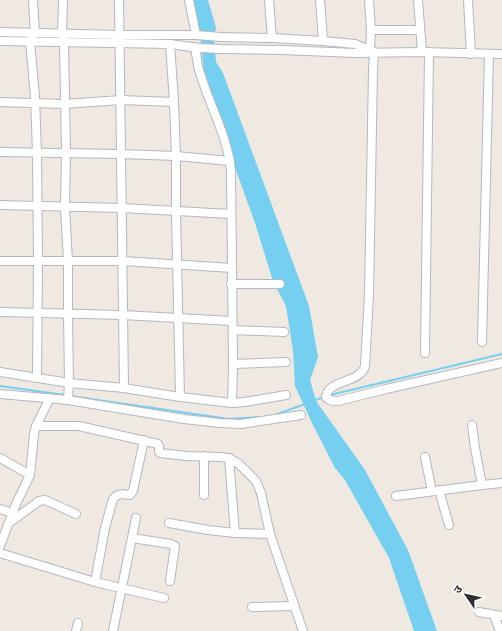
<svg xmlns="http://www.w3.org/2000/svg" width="502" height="631" font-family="Karla,'Noto Sans Devanagari',sans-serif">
  <rect width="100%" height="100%" fill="#efe9e1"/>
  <polygon fill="#75cff0" points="193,0 208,0 216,28 214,38 216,62 223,73 309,306 318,357 310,380 316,401 365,470 408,550 437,631 414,631 389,558 345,480 335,468 312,423 295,386 293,351 286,306 273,281 255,223 233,162 204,72 200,35"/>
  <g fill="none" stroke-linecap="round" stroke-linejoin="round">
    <g stroke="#75cff0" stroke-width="2">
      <polyline points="0,386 65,395"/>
      <polyline points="330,395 502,354"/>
      <polyline points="70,396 229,419 259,417"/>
      <polyline points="313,401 324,397"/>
      <polyline points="272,416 305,404"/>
    </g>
    <g stroke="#b4b7c1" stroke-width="10">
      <g id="minor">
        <polyline points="33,0 35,33 30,41 35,97 37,153 38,260 37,378"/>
        <polyline points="63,0 62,33 64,42 66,153 65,207 68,261 68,314 69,383 68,400"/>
        <polyline points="119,0 124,388"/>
        <polyline points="189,0 196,35"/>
        <polyline points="269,0 272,38"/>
        <polyline points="320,0 323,41"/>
        <polyline points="369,0 371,30 370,50"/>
        <polyline points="418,0 422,52"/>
        <polyline points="468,0 471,54"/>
        <polyline points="371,30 420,30"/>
        <polyline points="0,32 120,35 196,35 221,37 272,38 323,41 355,44 370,50 372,53"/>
        <polyline points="0,41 170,44 199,48 222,49 281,50 355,53 422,52 502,54"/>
        <polyline points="170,44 174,102 176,156 176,211 180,397"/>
        <path d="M195,47C196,53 197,60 198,66C207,101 227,133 231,170L233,364L232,403"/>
        <path d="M374,52L373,70L369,295L365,366C361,383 327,380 326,397C329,401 333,401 338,401L386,389L502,363"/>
        <polyline points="0,102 64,104 121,100 174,102"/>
        <polyline points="0,152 121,154 176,156 230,161"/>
        <polyline points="0,205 122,208 231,214"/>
        <polyline points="0,261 123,261 232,268"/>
        <polyline points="231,284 280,284"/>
        <polyline points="0,312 123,315 232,321"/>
        <polyline points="233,330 284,332"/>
        <polyline points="482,342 489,54"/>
        <polyline points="425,353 429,52"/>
        <polyline points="233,364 286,362"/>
        <polyline points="0,372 69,383 124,388 180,397 232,403 245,402 286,395"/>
        <polyline points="0,394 68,400 184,419 220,423 241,424 301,415"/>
        <polyline points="472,425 475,448 482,485"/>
        <polyline points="36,426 79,426 158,444 159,446 159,452 160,453 187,456 220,457 229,458 239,464 256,481 261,493 270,534 303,631"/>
        <polyline points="204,456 204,495"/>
        <polyline points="425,457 432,491"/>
        <polyline points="0,458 30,475"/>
        <polyline points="229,458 235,533"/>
        <polyline points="439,490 449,525"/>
        <polyline points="396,496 482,485 502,483"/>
        <polyline points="0,509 12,513"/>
        <polyline points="9,523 39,501 45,500 76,514"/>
        <polyline points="169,523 208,530 235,533 270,534"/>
        <polyline points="132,538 171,544 175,546 170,581"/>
        <polyline points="0,546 16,504 30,475 34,434 36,426 50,398"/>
        <polyline points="0,553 95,582 164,598"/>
        <path d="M95,582L105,528L113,499C118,493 123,494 130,495L133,491L144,440"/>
        <polyline points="252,607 294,606"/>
        <polyline points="479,612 502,616"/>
        <polyline points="494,615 500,631"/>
        <polyline points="76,631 78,623"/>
        <polyline points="113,631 136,518"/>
      </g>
    </g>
    <use href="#minor" stroke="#fff" stroke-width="8"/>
  </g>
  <g transform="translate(466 595) rotate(304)" stroke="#ffffff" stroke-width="3" paint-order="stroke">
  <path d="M0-3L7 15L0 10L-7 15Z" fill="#2e2e2e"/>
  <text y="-6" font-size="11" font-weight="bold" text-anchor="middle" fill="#2e2e2e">उ</text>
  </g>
</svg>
